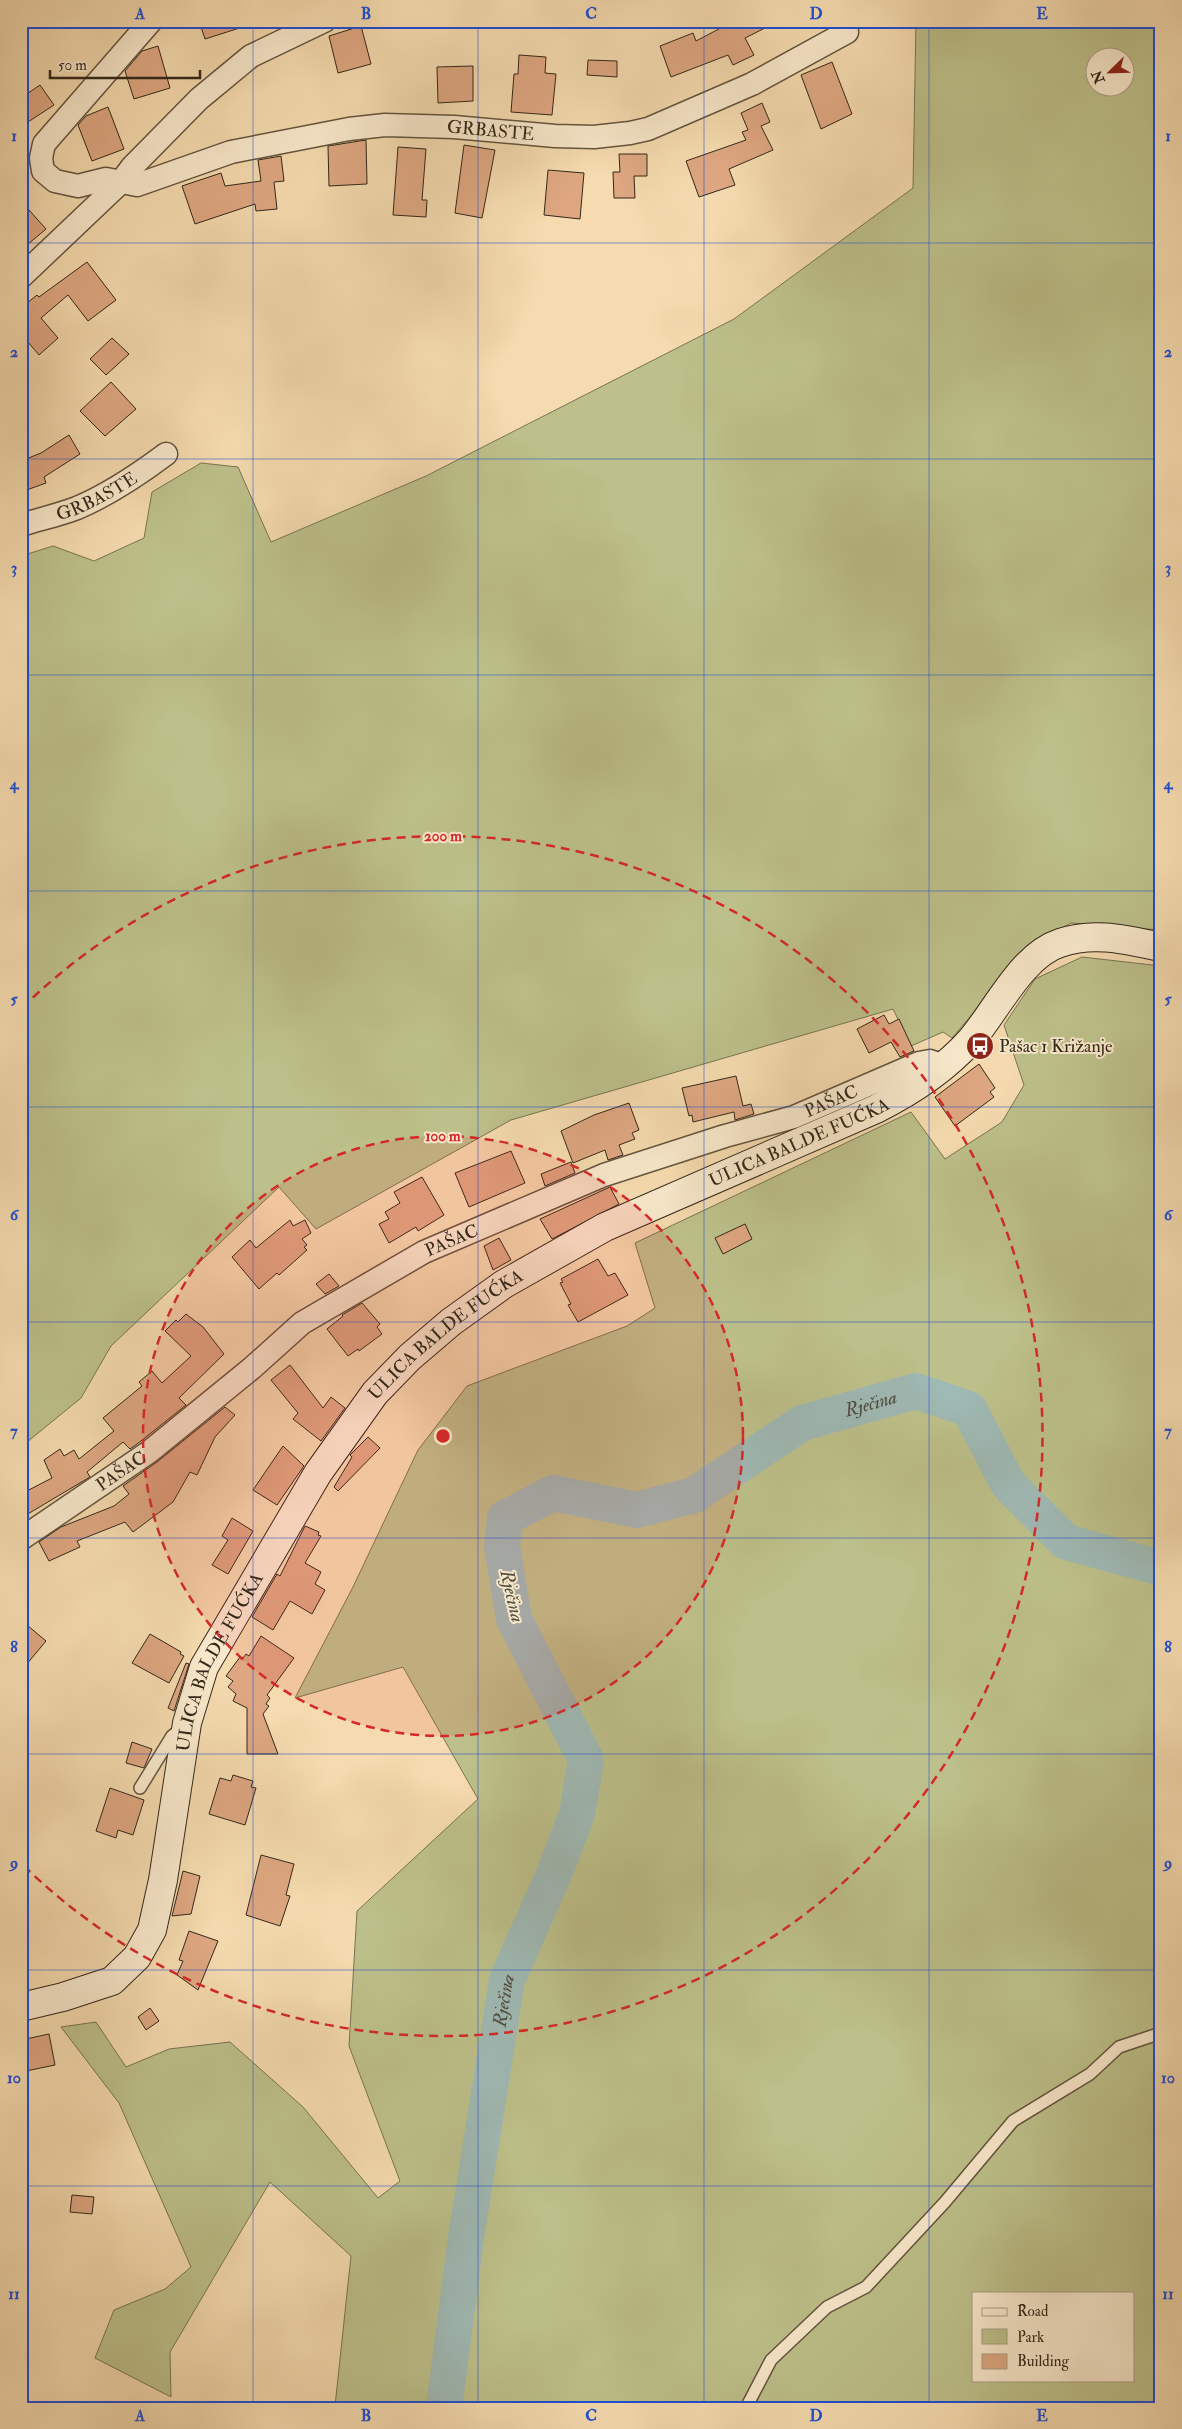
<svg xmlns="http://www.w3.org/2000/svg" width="1182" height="2429" font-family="'IM FELL Double Pica',serif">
  <rect width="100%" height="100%" fill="#f5dbaf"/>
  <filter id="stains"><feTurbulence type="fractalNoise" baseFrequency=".004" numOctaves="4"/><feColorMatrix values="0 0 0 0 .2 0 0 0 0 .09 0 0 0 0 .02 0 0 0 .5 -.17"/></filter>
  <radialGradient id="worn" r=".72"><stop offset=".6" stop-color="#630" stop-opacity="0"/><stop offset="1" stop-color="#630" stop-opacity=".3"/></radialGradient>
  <g fill="#bdc08a" stroke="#787452" fill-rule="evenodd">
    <path d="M916,21H1161V930L1071,923L1033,943L952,1038L943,1032L911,1046L893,1009L511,1120L316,1229L279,1187L111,1346L81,1398L21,1447V556L53,546L94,561L144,538L152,492L201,463L238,467L271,542L426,476L734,319L913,188ZM1094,58H1124V88H1094Z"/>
    <path d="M1082,957L1161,966V2408H339L335,2406L351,2256L270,2182L170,2352L171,2397L95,2358L114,2310L165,2289L191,2267L119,2103L61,2027L96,2022L126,2067L169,2049L230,2042L303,2107L378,2198L400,2181L349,2046L357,1911L478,1799L403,1667L295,1698L353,1587L418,1450L467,1386L627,1326L655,1308L635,1243L911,1112L945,1159L1002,1122L1024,1085L1004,1025L1035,979ZM973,2293H1133V2380H973Z"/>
  </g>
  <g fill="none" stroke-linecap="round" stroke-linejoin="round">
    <path stroke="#9fb9b4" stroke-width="36" id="s1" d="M444,2408L466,2238L507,1980L554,1874L577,1814L586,1760L514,1619L502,1546L505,1518L553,1493L637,1510L694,1495L802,1423L916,1391L969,1409L1008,1484L1066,1542L1161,1568"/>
  </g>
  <g fill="#dea781" stroke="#332719">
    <polygon points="199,21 248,21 249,25 205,39"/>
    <polygon points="734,21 779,21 745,38 754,55 733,65 728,55 671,77 660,46 693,33 696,41"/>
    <polygon points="361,26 371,64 338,73 329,36"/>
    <polygon points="158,46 170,88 134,99 125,71 142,51"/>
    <polygon points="519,55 546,57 545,73 556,74 552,115 511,112 514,74 518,74"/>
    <polygon points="588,60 617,61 617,77 587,75"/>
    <polygon points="832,62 852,114 821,129 801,75"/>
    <polygon points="473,66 473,101 438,103 437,67"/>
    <polygon points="40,85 54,105 28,122 21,112 21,98"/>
    <polygon points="762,103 770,122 761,126 773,150 729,169 735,185 699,197 686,161 746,140 742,132 748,130 741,113"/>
    <polygon points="108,107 124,149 92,161 78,125 86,116"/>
    <polygon points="366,140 367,184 329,186 328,146"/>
    <polygon points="464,145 495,150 482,218 455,213"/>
    <polygon points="398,147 426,149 422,200 427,200 426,217 393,215"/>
    <polygon points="619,154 647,154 647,176 634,176 635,198 614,198 613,172 620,172"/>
    <polygon points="281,156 284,181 274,182 277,209 256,211 255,204 195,224 182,186 221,173 225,186 261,181 258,160"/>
    <polygon points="548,170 584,173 580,219 544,215"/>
    <polygon points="21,201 46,229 21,250"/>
    <polygon points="87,262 116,300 88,321 68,295 41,318 58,338 39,355 21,334 21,308 37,295 39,297"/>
    <polygon points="112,338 129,354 106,375 90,359"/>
    <polygon points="111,382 136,409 105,436 80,411"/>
    <polygon points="69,435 80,454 44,477 46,483 21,492 21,461 41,453"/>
    <polygon points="884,1015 889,1024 899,1019 914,1051 900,1057 891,1042 869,1053 857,1029"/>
    <polygon points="979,1064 995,1088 990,1092 994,1097 955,1126 935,1097"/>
    <polygon points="736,1076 743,1106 751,1104 754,1114 735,1120 734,1112 693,1122 692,1115 689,1116 682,1088"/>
    <polygon points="629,1103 639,1130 632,1133 635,1139 619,1145 623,1155 608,1160 605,1150 573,1163 561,1131 594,1115"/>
    <polygon points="511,1151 525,1183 469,1207 455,1173"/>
    <polygon points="571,1162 575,1173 545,1186 541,1174"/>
    <polygon points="422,1177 444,1215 418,1231 416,1227 389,1243 379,1224 389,1219 385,1212 400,1203 394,1192"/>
    <polygon points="610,1187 619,1204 552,1239 540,1219"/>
    <polygon points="290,1220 293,1226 305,1220 311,1233 302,1239 307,1245 304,1247 307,1250 279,1275 277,1273 259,1289 232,1257 250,1240 256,1248"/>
    <polygon points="745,1224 752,1239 723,1254 715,1238"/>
    <polygon points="499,1238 511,1260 493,1270 484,1246"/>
    <polygon points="598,1259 608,1276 615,1273 628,1295 578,1322 568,1305 571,1304 560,1283 563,1282 561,1279"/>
    <polygon points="329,1274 339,1286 325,1294 316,1284"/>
    <polygon points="362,1303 380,1324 377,1327 382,1334 359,1351 358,1349 348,1356 327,1329 343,1316 342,1315"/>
    <polygon points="186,1314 203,1327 224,1354 179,1398 186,1405 141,1441 130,1449 123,1442 87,1472 90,1477 21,1518 21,1494 52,1478 44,1460 60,1449 64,1456 74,1450 79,1459 114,1431 103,1418 142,1386 139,1382 152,1371 162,1383 191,1356 165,1331 176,1320 178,1322"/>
    <polygon points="290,1365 323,1408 331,1397 345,1408 321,1441 293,1419 298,1413 271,1380"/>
    <polygon points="225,1407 235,1415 215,1437 197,1475 190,1472 173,1502 133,1532 125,1522 77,1541 80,1547 49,1561 39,1542 61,1527 114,1506 129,1494 123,1486 157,1462"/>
    <polygon points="368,1437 380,1448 338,1491 334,1487 352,1457 350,1455"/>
    <polygon points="283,1446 304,1466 277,1505 253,1490"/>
    <polygon points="232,1518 253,1531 228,1574 212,1565 228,1540 222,1536"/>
    <polygon points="305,1526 319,1532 318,1535 321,1536 305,1563 321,1572 315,1584 325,1590 312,1614 290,1601 273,1630 252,1617 277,1574 280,1576"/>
    <polygon points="21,1620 46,1641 21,1671"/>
    <polygon points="150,1634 181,1652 180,1654 184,1656 169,1683 132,1663"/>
    <polygon points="261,1636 294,1658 267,1695 270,1698 266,1704 269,1706 263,1714 278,1754 247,1754 247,1708 233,1701 236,1694 228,1687 233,1681 226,1676 240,1657 243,1658 246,1654 249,1656"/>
    <polygon points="186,1663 189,1664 174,1711 168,1708"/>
    <polygon points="132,1742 152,1749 144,1768 126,1763"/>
    <polygon points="233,1775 253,1781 251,1787 256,1788 245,1825 209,1814 220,1778 231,1781"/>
    <polygon points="110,1788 144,1800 133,1835 118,1830 116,1838 96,1831"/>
    <polygon points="261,1855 294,1864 286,1895 290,1896 280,1926 246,1915"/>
    <polygon points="183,1871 200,1876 191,1914 172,1916"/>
    <polygon points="189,1931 218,1941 198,1990 177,1975 183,1961 179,1960"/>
    <polygon points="150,2008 159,2021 146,2030 138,2017"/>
    <polygon points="49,2034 55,2065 21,2072 21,2040"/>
    <polygon points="72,2195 94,2197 92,2214 70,2212"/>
  </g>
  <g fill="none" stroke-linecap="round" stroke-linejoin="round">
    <g stroke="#64543e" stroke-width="14">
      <g id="lane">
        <polyline points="140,1788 172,1736 182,1728"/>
        <polyline points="746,2408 771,2360 827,2307 866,2287 945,2202 1013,2121 1090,2074 1119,2047 1161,2033"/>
      </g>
    </g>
    <g stroke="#64543e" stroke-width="25">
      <g id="street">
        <path id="s2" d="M151,21L44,144L41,158L43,171L55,181L78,186L106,179L137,185L231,152L349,129L385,125L454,127L555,136L594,137L630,133L648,129L752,84L847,32"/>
        <polyline points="21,277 120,183 132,167 199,99 251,56 324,21"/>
        <path id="s3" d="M21,525C40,519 59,515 77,508C110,494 138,475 166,454"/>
        <path id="s4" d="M21,1539L149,1452L252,1368L302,1323L424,1252L604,1175L725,1136L794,1117L919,1063L930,1061L944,1066"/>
      </g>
    </g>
    <g stroke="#332719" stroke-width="30">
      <g id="secondary">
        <path id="s5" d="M21,2007L63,1997L112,1981L137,1957L152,1930L163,1880L187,1723L204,1667L318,1473L375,1393L410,1357L451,1322L504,1284L605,1227L876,1109C912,1091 944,1070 971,1040C996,1011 1022,955 1060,943C1094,931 1127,940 1161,947"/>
      </g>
    </g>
    <use href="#lane" stroke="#f8e8cb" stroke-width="11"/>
    <use href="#street" stroke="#f8e8cb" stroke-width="22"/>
    <use href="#secondary" stroke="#f8e8cb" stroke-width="28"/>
  </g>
  <path fill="none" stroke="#1d4ed8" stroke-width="1" stroke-opacity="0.55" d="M253,21V2408M478,21V2408M704,21V2408M929,21V2408M21,243H1161M21,459H1161M21,675H1161M21,891H1161M21,1107H1161M21,1322H1161M21,1538H1161M21,1754H1161M21,1970H1161M21,2186H1161"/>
  <circle cx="443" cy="1436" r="300" fill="#d62828" fill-opacity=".12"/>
  <g fill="none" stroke="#d62828" stroke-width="2.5" stroke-dasharray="9 6">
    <circle cx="443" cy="1436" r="300"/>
    <path d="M22 1008A600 600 0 1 1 22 1864"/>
  </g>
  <defs>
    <g id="bus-disc" transform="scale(1.4375)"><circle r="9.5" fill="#8f2418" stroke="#f8e8cb"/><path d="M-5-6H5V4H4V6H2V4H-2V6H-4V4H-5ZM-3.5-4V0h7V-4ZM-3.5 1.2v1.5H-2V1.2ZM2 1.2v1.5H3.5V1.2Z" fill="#fff"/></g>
  </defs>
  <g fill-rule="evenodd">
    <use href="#bus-disc" x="980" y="1046"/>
  </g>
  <g text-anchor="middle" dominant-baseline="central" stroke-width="4" stroke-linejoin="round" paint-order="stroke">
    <g font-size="18" fill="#332719" stroke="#f8e8cb">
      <text stroke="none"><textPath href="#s2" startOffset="652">GRBASTE</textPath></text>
      <text stroke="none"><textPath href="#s3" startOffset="81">GRBASTE</textPath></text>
      <text stroke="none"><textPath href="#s4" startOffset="931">PAŠAC</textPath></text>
      <text stroke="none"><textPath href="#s5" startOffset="1249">ULICA BALDE FUĆKA</textPath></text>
      <text stroke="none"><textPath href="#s4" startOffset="526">PAŠAC</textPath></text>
      <text stroke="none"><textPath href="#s5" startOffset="844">ULICA BALDE FUĆKA</textPath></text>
      <text stroke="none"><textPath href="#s4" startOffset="121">PAŠAC</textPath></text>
      <text stroke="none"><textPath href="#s5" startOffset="439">ULICA BALDE FUĆKA</textPath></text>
    </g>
    <g font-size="18" fill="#332719" stroke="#f8e8cb" text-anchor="start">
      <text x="999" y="1046">Pašac 1 Križanje</text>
    </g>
    <g font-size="19" font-style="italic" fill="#4e4c40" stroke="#f8e8cb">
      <text stroke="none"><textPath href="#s1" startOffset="1328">Rječina</textPath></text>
      <text transform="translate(512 1596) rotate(77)">Rječina</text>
      <text stroke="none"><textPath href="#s1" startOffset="412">Rječina</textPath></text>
    </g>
  </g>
  <circle cx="443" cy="1436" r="8" fill="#d62828" stroke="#f8e8cb" stroke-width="2.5"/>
  <g font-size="15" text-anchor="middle" font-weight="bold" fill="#d62828" stroke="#f8e8cb" stroke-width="4" stroke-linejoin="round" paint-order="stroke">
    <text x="443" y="841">200 m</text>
    <text x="443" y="1141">100 m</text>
  </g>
  <rect width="1182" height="2429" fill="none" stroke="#f5dbaf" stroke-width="55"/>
  <rect x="972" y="2292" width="162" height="90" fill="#f8e8cb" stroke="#a99b84"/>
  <rect x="982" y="2308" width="25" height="8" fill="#f8e8cb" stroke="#a99b84"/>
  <text x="1017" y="2316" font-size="15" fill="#332719">Road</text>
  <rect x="982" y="2329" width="25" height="15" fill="#bdc08a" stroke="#a99b84"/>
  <text x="1017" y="2342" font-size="15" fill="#332719">Park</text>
  <rect x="982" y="2354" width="25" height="15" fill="#dea781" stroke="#a99b84"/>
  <text x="1017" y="2366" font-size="15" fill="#332719">Building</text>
  <g transform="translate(1110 72) rotate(247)"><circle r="24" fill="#f8e8cb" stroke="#a99b84"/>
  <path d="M0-4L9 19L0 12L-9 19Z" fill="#8f2418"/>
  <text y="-8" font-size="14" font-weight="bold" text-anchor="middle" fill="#332719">N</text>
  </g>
  <path d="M50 70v8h150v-8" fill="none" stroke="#332719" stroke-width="2.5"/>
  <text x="58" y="70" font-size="15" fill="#332719" stroke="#f8e8cb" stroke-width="4" paint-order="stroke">50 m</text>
  <rect x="28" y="28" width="1126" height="2374" fill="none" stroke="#1d4ed8" stroke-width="2"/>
  <g font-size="16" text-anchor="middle" font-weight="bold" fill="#1d4ed8">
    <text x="140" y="19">A</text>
    <text x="366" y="19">B</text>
    <text x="591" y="19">C</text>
    <text x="816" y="19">D</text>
    <text x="1042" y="19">E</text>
    <text x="14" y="141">1</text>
    <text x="1168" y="141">1</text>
    <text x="14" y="357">2</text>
    <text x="1168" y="357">2</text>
    <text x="14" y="573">3</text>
    <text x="1168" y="573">3</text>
    <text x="14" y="789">4</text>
    <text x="1168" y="789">4</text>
    <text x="14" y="1004">5</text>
    <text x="1168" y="1004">5</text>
    <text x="14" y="1220">6</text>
    <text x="1168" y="1220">6</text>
    <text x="14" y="1436">7</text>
    <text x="1168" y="1436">7</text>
    <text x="14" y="1652">8</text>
    <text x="1168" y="1652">8</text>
    <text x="14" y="1868">9</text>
    <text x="1168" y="1868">9</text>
    <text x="14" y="2083">10</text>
    <text x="1168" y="2083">10</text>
    <text x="14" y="2299">11</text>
    <text x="1168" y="2299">11</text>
    <text x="140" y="2421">A</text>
    <text x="366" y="2421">B</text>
    <text x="591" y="2421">C</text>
    <text x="816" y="2421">D</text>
    <text x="1042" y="2421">E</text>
  </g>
  <rect width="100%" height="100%" filter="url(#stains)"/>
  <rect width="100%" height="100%" fill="url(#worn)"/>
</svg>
